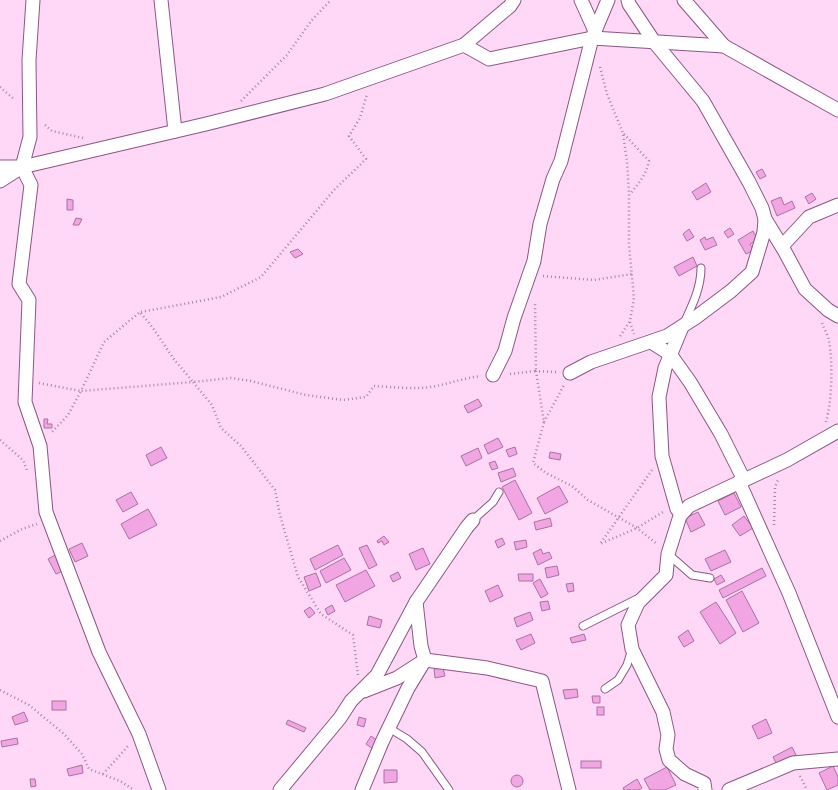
<svg xmlns="http://www.w3.org/2000/svg" width="838" height="790" font-family="Commissioner,sans-serif">
  <rect width="100%" height="100%" fill="#fed8f6"/>
  <g fill="#f1a5e3" stroke="#ab72a0">
    <polygon points="762,169 766,176 760,179 756,172"/>
    <polygon points="706,183 711,192 697,200 692,192"/>
    <polygon points="812,193 816,199 809,204 805,197"/>
    <polygon points="781,197 784,205 792,201 795,208 777,216 771,201"/>
    <polygon points="67,199 73,200 73,210 67,210"/>
    <polygon points="76,218 82,219 79,225 73,225"/>
    <polygon points="730,228 734,234 728,238 724,232"/>
    <polygon points="689,229 694,237 687,241 683,234"/>
    <polygon points="753,231 758,240 750,244 754,250 746,254 738,240"/>
    <polygon points="705,237 706,240 713,237 717,245 705,250 700,240"/>
    <polygon points="298,249 303,254 295,258 290,252"/>
    <polygon points="693,257 697,266 679,276 674,267"/>
    <polygon points="478,399 482,406 468,413 464,406"/>
    <polygon points="44,419 48,419 47,424 52,424 52,428 44,428"/>
    <polygon points="498,438 503,447 488,454 484,445"/>
    <polygon points="161,447 167,458 151,466 146,455"/>
    <polygon points="515,447 517,454 509,457 506,450"/>
    <polygon points="478,448 482,458 466,466 461,456"/>
    <polygon points="550,452 561,454 560,460 549,458"/>
    <polygon points="495,461 498,468 492,470 489,463"/>
    <polygon points="513,468 516,476 501,482 498,473"/>
    <polygon points="515,480 532,513 519,520 502,487"/>
    <polygon points="559,486 568,502 545,514 537,498"/>
    <polygon points="131,492 138,504 123,512 116,500"/>
    <polygon points="734,493 741,507 725,515 718,501"/>
    <polygon points="148,509 157,525 129,539 121,524"/>
    <polygon points="698,512 705,525 691,532 685,518"/>
    <polygon points="744,516 753,528 740,536 732,525"/>
    <polygon points="550,518 552,526 536,530 534,522"/>
    <polygon points="384,536 389,542 384,545 382,541 378,543 377,541"/>
    <polygon points="502,538 505,544 498,548 495,541"/>
    <polygon points="526,540 527,547 516,550 514,542"/>
    <polygon points="82,543 88,556 75,562 69,549"/>
    <polygon points="338,545 343,555 315,570 310,559"/>
    <polygon points="367,545 377,565 369,569 359,548"/>
    <polygon points="423,548 430,564 416,570 409,554"/>
    <polygon points="541,549 543,554 549,552 552,558 538,565 533,553"/>
    <polygon points="725,550 731,562 711,571 705,559"/>
    <polygon points="57,554 65,570 56,574 48,559"/>
    <polygon points="344,558 351,570 326,583 320,571"/>
    <polygon points="557,566 559,575 547,578 545,568"/>
    <polygon points="762,568 766,576 723,598 719,590"/>
    <polygon points="366,570 375,586 345,602 336,585"/>
    <polygon points="398,572 401,578 393,582 390,576"/>
    <polygon points="316,573 321,586 309,591 304,577"/>
    <polygon points="518,574 533,574 533,581 519,581"/>
    <polygon points="721,575 725,581 717,585 714,579"/>
    <polygon points="540,579 548,594 541,598 533,583"/>
    <polygon points="573,583 574,591 568,592 566,584"/>
    <polygon points="498,585 503,596 490,602 485,591"/>
    <polygon points="742,591 759,623 743,632 726,600"/>
    <polygon points="548,601 550,609 542,611 540,602"/>
    <polygon points="716,602 736,633 720,644 700,612"/>
    <polygon points="332,605 335,611 328,615 325,609"/>
    <polygon points="310,607 315,613 309,618 304,611"/>
    <polygon points="530,612 533,620 517,627 514,618"/>
    <polygon points="369,616 382,620 380,628 367,625"/>
    <polygon points="688,630 694,641 684,647 678,637"/>
    <polygon points="531,634 535,643 521,650 516,640"/>
    <polygon points="584,634 586,640 572,643 570,638"/>
    <polygon points="443,668 445,676 435,678 434,669"/>
    <polygon points="577,689 578,697 565,699 563,690"/>
    <polygon points="592,696 600,696 600,703 593,703"/>
    <rect x="52" y="701" width="14" height="9"/>
    <rect x="597" y="707" width="7" height="8"/>
    <polygon points="24,712 28,721 15,725 12,717"/>
    <polygon points="359,717 366,719 364,727 357,725"/>
    <polygon points="766,719 772,733 758,739 752,726"/>
    <polygon points="288,720 306,728 304,732 286,724"/>
    <polygon points="371,736 378,741 373,749 366,744"/>
    <polygon points="17,738 18,744 2,747 1,741"/>
    <polygon points="792,747 796,755 777,765 773,757"/>
    <rect x="581" y="761" width="20" height="7"/>
    <polygon points="82,765 83,773 69,776 67,769"/>
    <polygon points="833,766 838,777 838,785 827,790 819,773"/>
    <polygon points="667,767 676,785 665,790 650,790 644,779"/>
    <polygon points="384,770 397,770 397,782 384,783"/>
    <circle cx="517" cy="781" r="6"/>
    <polygon points="30,779 35,779 36,786 31,787"/>
    <polygon points="637,779 642,788 638,790 624,790 623,788"/>
  </g>
  <g fill="none" stroke-linecap="round" stroke-linejoin="round">
    <g stroke="#8c5682" stroke-width="9">
      <g id="lane">
        <path d="M684,323C692,306 701,288 701,268"/>
        <polyline points="473,520 493,502 499,492"/>
        <polyline points="668,554 692,575 710,578"/>
        <polyline points="583,626 639,598"/>
        <polyline points="605,689 618,680 627,665 632,649"/>
        <polyline points="389,728 407,739 422,752 449,790"/>
      </g>
    </g>
    <g stroke="#8c5682" stroke-width="15">
      <g id="street">
        <polyline points="33,0 29,60 30,137 22,167 31,185 19,284 29,300 25,402 40,446 46,512 99,652 139,734 159,790"/>
        <polyline points="161,0 175,131"/>
        <polyline points="581,0 595,31"/>
        <polyline points="684,0 724,46"/>
        <polyline points="464,45 489,59 592,38 724,46 838,110"/>
        <polyline points="0,167 22,167 206,124 325,94 464,45 510,6 514,0"/>
        <polyline points="0,181 22,167"/>
        <polyline points="765,219 784,250 805,289 828,310 838,316"/>
        <polyline points="782,246 809,217 838,205"/>
        <polyline points="651,342 670,354 690,382 721,434 744,480"/>
        <polyline points="570,373 591,362 667,336 695,318 731,291 752,272 764,232 765,219 762,208 749,182 703,101 655,43 629,4 628,0"/>
        <polyline points="493,375 505,351 514,318 534,261 540,224 553,179 561,161 592,38 608,0"/>
        <polyline points="739,482 789,593 838,717"/>
        <polyline points="677,509 662,456 659,397 665,368 682,327"/>
        <polyline points="364,691 397,678 425,660 487,668 542,681 569,790"/>
        <polyline points="280,790 340,718 351,701 377,675 416,602 467,527 473,520"/>
        <polyline points="362,790 382,742 408,688 425,660 421,646 416,602"/>
        <polyline points="705,790 704,783 685,774 669,760 666,749 668,735 663,712 632,649 628,625 638,603 666,575 668,554 680,516 689,506 787,460 838,431"/>
        <polyline points="729,790 793,763 838,759"/>
      </g>
    </g>
    <g stroke="#a787a0" stroke-width="2.5" stroke-dasharray="1 3" stroke-linecap="butt">
      <polyline points="600,67 607,94 623,133 627,162 629,194 629,245 634,298 630,321 619,338"/>
      <polyline points="0,87 15,100"/>
      <polyline points="241,101 287,55 311,21 331,0"/>
      <polyline points="45,125 52,131 83,138"/>
      <path d="M624,134L649,161C646,175 639,183 630,194"/>
      <polyline points="543,276 594,280 632,274"/>
      <polyline points="141,312 221,297 261,277 334,190 366,159 349,136 360,118 367,94"/>
      <polyline points="630,322 634,334"/>
      <path d="M822,323C824,329 828,335 829,341C833,363 832,401 826,422"/>
      <polyline points="556,372 536,371 544,422 533,463 546,473 572,486 588,500 637,528 657,544"/>
      <polyline points="510,374 536,371 535,302"/>
      <polyline points="39,383 81,391 68,415 51,433"/>
      <polyline points="544,422 564,385"/>
      <polyline points="0,440 23,460 27,470"/>
      <polyline points="652,470 600,544 637,528 663,512"/>
      <polyline points="774,525 775,487 778,480"/>
      <polyline points="0,541 22,529 37,524"/>
      <path d="M358,675L353,635L321,614L298,577L280,515L275,490L241,446L221,428L212,405L193,382L81,391L104,342L140,312L153,328L173,358L193,382L231,378L251,381L306,395L343,400L366,397L374,386C392,387 419,390 436,386C451,383 465,378 481,376"/>
      <polyline points="0,690 29,705 64,734 82,754 89,769 120,781 134,790"/>
      <polyline points="103,774 129,745"/>
      <polyline points="800,776 807,790"/>
    </g>
    <use href="#lane" stroke="#fff" stroke-width="7"/>
    <use href="#street" stroke="#fff" stroke-width="13"/>
  </g>
</svg>
